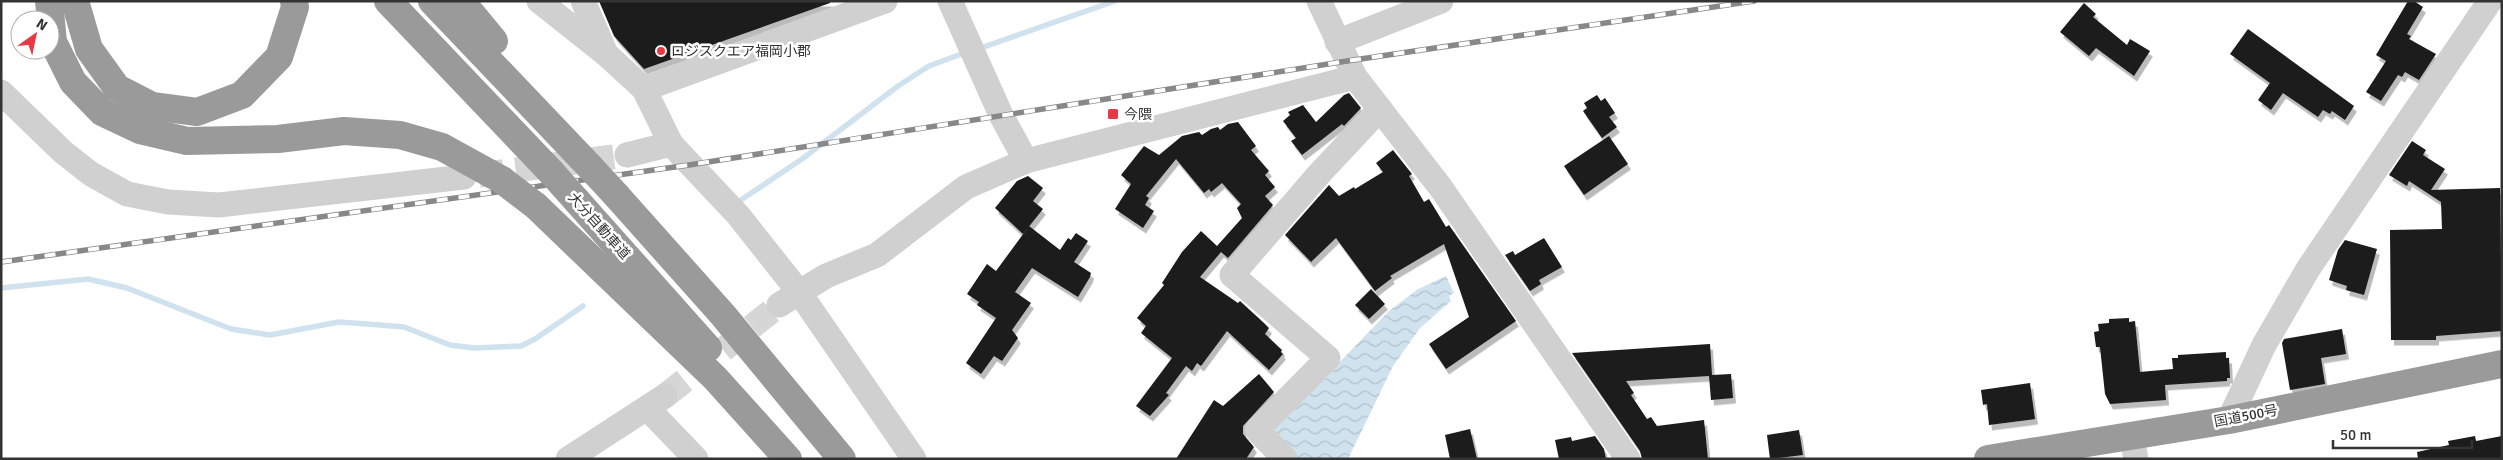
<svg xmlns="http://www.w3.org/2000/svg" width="2503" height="460" font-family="Signika,'Noto Sans JP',sans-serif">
  <defs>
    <pattern id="water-waves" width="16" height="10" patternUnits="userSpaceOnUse" patternTransform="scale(1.25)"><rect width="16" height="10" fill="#cfe2ee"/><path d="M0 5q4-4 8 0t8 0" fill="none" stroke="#b2c2cd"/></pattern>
    <filter id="shadow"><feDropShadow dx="3" dy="5.5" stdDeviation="0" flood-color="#0004"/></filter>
  </defs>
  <rect width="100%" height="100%" fill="#fff"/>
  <polygon fill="url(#water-waves)" points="1446,276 1454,293 1449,296 1451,301 1420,328 1393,366 1348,459 1298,459 1273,431 1389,311 1418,289"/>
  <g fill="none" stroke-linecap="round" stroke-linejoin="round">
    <g stroke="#cfe2ee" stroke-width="5.5">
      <polyline points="978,49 1115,1"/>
      <polyline points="735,204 802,159 898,86 929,66 967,52"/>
      <polyline points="1,288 88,279 127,288 231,329 270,335 339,322 380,325 404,327 450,345 474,348 521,346 535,339 583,306"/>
    </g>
  </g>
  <g fill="#1a1a1a" filter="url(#shadow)">
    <polygon points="599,1 830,1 830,3 644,69 614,36"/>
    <polygon points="2408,1 2414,1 2423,7 2407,34 2411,36 2409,39 2436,54 2419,80 2405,72 2402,77 2398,75 2381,101 2366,92 2386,61 2376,55"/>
    <polygon points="2084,3 2096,14 2093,17 2127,45 2130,39 2150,51 2134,76 2096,48 2089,56 2060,32"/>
    <polygon points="2248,29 2354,106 2345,120 2332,111 2330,114 2323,110 2318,117 2283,93 2271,110 2258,100 2270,83 2230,54"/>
    <polygon points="1349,93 1361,108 1344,126 1342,124 1302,155 1291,141 1296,138 1283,121 1290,115 1288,112 1303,105 1316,122 1344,95"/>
    <polygon points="1597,95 1601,101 1605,98 1615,113 1609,117 1617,127 1602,138 1583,111 1587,108 1584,103"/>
    <polygon points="1238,122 1256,146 1251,150 1269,171 1265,175 1275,187 1265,196 1273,205 1228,258 1221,252 1200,277 1238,303 1240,301 1264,323 1269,328 1265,334 1282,350 1281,352 1283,354 1269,370 1227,331 1201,366 1197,363 1192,371 1186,366 1166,393 1169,395 1150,416 1136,406 1172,358 1141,333 1146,326 1137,318 1164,285 1162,283 1182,252 1201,231 1217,246 1242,218 1237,208 1241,204 1222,183 1211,192 1209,189 1204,193 1176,159 1146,196 1149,198 1145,205 1154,211 1143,228 1115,209 1131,184 1121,175 1144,146 1159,155 1182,136 1199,132 1202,135 1211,129 1218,127 1220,130 1228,124"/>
    <polygon points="1609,136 1628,164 1584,195 1564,166"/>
    <polygon points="2412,141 2426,150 2423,155 2445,169 2431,190 2500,188 2502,331 2436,336 2436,340 2391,340 2390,230 2442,229 2441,202 2409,181 2407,186 2389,175"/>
    <polygon points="1393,150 1412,174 1409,176 1424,202 1429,199 1446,227 1449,225 1516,321 1446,369 1429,344 1469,317 1444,244 1390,276 1392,278 1375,291 1336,238 1311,262 1285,235 1329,185 1339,196 1354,187 1355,189 1383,172 1376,163"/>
    <polygon points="1028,176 1043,188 1033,201 1043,209 1023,234 995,208 1017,181"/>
    <polygon points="1029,226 1060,250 1068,238 1071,240 1076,233 1088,241 1074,262 1091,273 1090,277 1078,297 1032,268 1015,292 1031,303 1012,330 1018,338 1002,361 994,356 981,374 966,363 996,318 977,305 979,302 967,294 987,264 996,271"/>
    <polygon points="1544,238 1562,267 1539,280 1541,284 1530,291 1505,255 1513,251 1515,255"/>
    <polygon points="2345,240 2377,249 2364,295 2346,290 2347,286 2329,280 2338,250"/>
    <polygon points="1371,289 1385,304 1369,319 1355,305"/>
    <polygon points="2129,318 2129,322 2135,321 2140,372 2173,369 2172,358 2178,358 2178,355 2226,352 2226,358 2229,358 2230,378 2227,378 2227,381 2165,385 2166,400 2110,404 2105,394 2100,347 2096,347 2094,332 2099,331 2098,324 2109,323 2109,319"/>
    <polygon points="2342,329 2346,354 2321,358 2325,384 2290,390 2282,343 2284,339"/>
    <polygon points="1710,344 1712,375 1731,374 1733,398 1711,400 1709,376 1626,381 1634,393 1631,395 1647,419 1651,417 1657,426 1704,420 1708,459 1642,459 1640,451 1572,353"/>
    <polygon points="1259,374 1274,392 1243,426 1243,434 1254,447 1246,459 1176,459 1214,400 1223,406"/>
    <polygon points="2030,383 2035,419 1989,425 1987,404 1983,405 1981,390"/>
    <polygon points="1470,429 1477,459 1450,459 1445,435"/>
    <polygon points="1799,430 1803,455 1770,459 1767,435"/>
    <polygon points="1595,436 1604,449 1606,459 1559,459 1555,440 1571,437 1572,441"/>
    <polygon points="2475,436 2476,441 2502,436 2502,459 2418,459 2417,452 2449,445 2448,441"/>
  </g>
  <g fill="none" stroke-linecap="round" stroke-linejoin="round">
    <g stroke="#d6d6d6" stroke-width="25" stroke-dasharray="25 12" stroke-linecap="butt">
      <polyline points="479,175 627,155"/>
      <polyline points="665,396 779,305"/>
    </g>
    <g stroke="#d0d0d0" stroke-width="25">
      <polyline points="539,1 607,55 644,89 671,144 738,215 799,292 914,459"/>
      <polyline points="583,1 606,54"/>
      <polyline points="950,1 1001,115 1026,161"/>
      <polyline points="1319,1 1355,77 1441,188 1628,459"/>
      <polyline points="1337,42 1441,1"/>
      <polyline points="644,89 885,1"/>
      <polyline points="1,92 63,152 91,174 127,194 168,202 219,205 464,177"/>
      <polyline points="627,155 671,144"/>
      <polyline points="779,305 826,276 877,255 966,187 1026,161 1355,77"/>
      <polyline points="647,408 696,459"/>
      <polyline points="2229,420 2264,345 2308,269 2490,1"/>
      <polyline points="2132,437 2136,459"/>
      <polyline points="568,459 665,396"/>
      <polyline points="1285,459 1257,430 1328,358 1232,275 1320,173 1380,109"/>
    </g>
    <g stroke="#9a9a9a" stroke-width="28">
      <polyline points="49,1 53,42 73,82 102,112 140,130 187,141 278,139 344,131 400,135 442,147 502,180"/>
      <polyline points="75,1 89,49 117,88 152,106 197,112 242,95 279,57 295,7 294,1"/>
      <polyline points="388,1 552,173"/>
      <polyline points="432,1 590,167"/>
      <polyline points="461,1 494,41"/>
      <polyline points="616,195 723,315 842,459"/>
      <polyline points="577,201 708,348"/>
      <polyline points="536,206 715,378 788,459"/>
      <polyline points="1988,459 2229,420 2502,364"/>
    </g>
    <g stroke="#888" stroke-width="5.5">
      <polyline id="rail" points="1,262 689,165 1347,61 1754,1"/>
    </g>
    <use href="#rail" stroke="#fff" stroke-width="4" stroke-dasharray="11" stroke-linecap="butt"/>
    <g stroke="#9a9a9a" stroke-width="28">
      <polyline points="590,167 616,195"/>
      <polyline points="552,173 577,201"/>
      <polyline points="502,180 536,206"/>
    </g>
  </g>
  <g fill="#e63946" stroke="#fff" stroke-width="2">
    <circle cx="661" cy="51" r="5"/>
    <rect x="1107" y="108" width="12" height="12" rx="2.5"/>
  </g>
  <g text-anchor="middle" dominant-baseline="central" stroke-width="5" stroke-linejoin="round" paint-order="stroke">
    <g font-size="14" fill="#333" stroke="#fff" text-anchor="start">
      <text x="671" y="51">ロジスクエア福岡小郡</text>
      <text x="1124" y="114">今隈</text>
    </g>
    <g font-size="14" fill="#333" stroke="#fff">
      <text transform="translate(599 226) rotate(48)">大分自動車道</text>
      <text transform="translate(2246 416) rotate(-11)">国道500号</text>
    </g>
  </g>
  <rect width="2503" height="460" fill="none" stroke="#333333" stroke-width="5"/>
  <g transform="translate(35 35) rotate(33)"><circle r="24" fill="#ffffff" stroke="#adadad"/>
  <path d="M0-4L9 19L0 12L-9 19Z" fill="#e63946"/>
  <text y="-8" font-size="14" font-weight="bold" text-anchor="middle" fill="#333333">N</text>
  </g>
  <path d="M2333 440v8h139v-8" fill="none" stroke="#333333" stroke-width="2.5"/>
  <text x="2340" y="440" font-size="15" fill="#333333" stroke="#ffffff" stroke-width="4" paint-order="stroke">50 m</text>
</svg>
